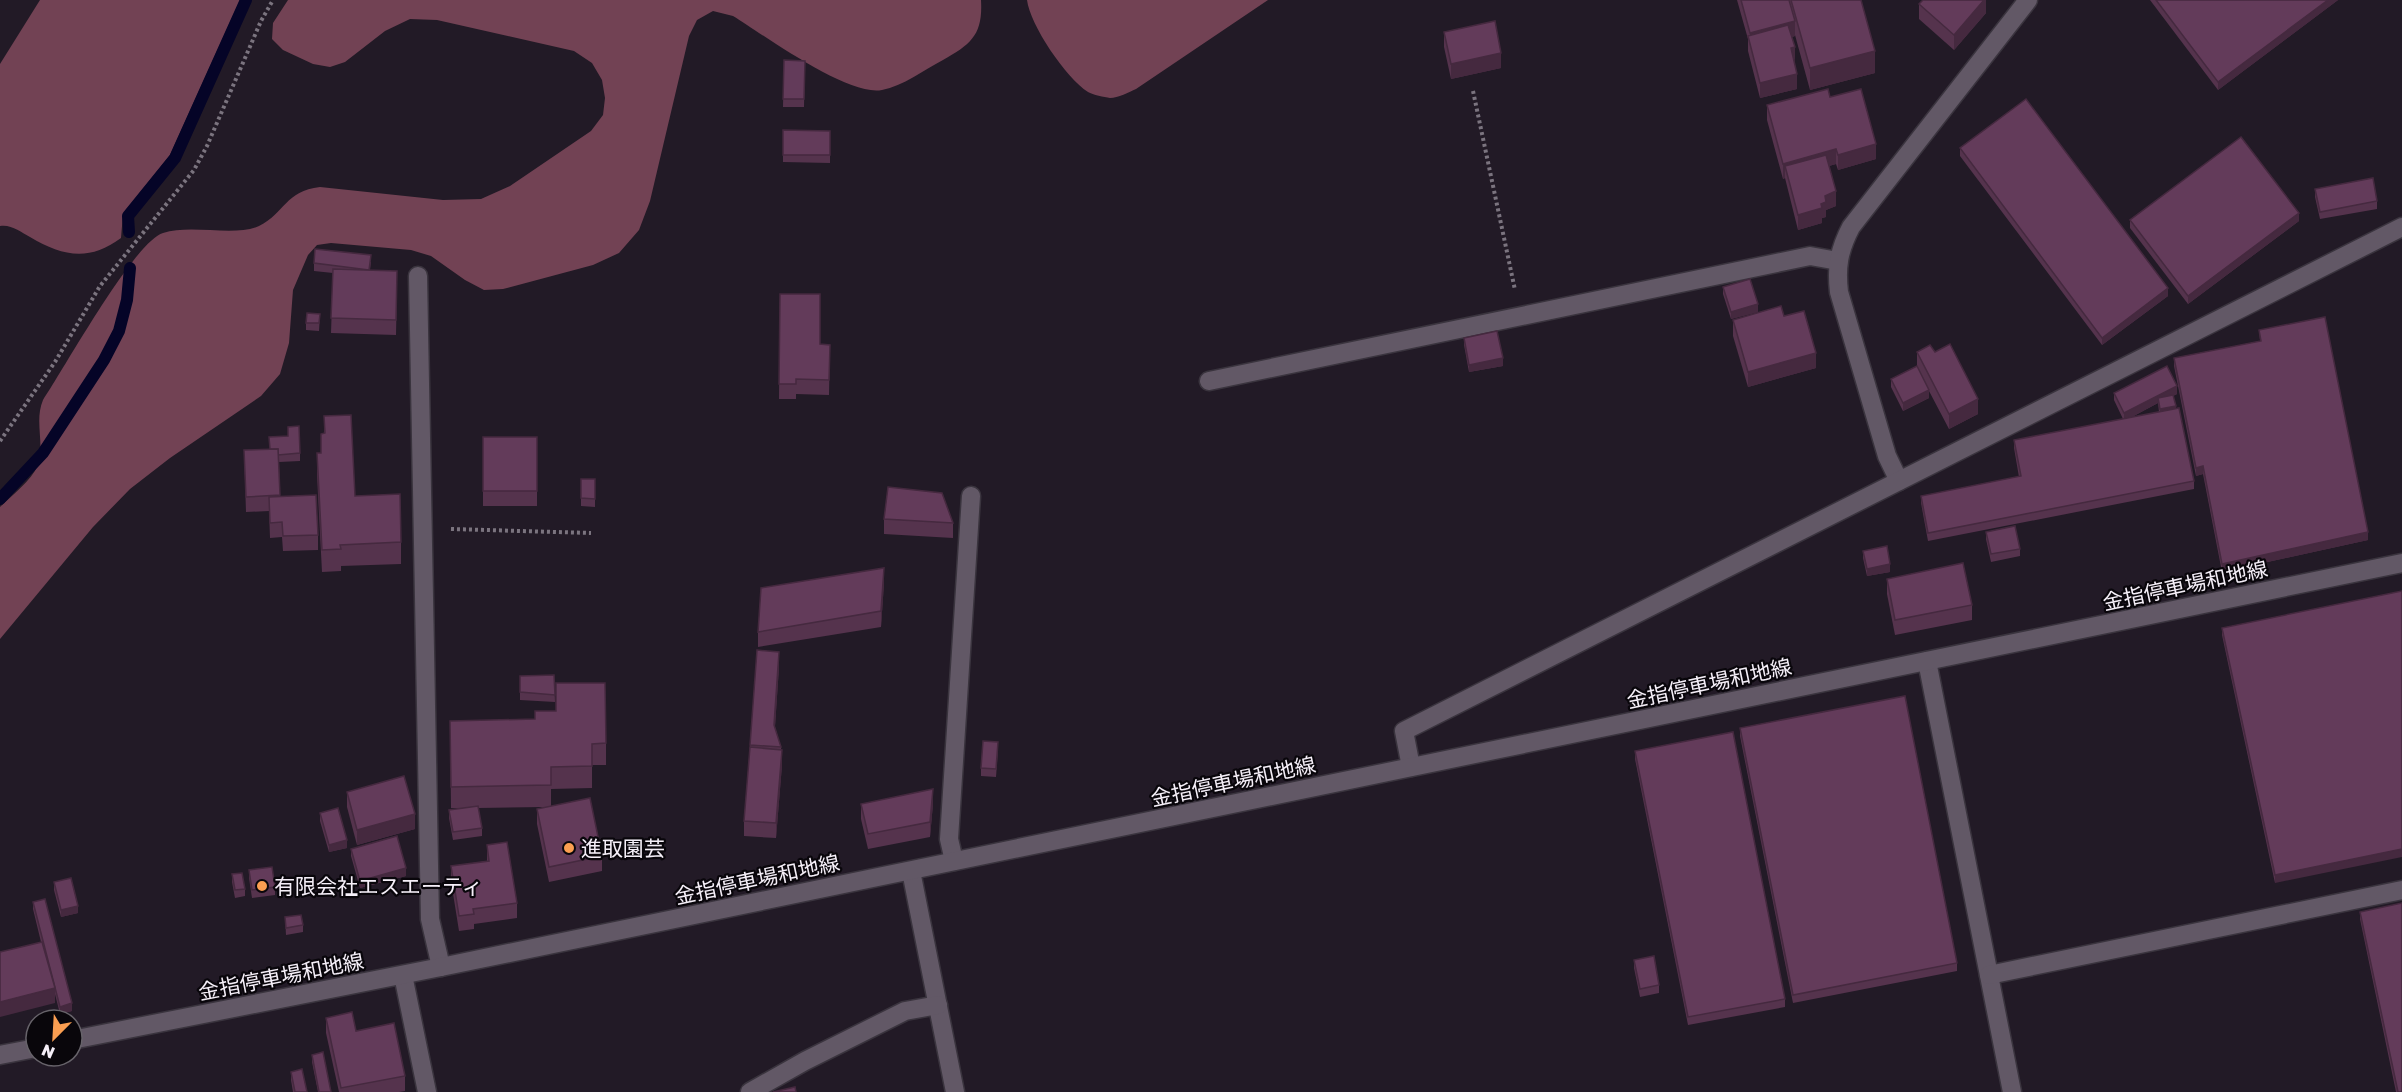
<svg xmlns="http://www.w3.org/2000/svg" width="2402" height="1092" font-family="'Golos Text','Noto Sans JP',sans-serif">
  <rect width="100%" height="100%" fill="#221a26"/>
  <g fill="#724254">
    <path d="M40,0H240L170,155L123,214L121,238C89,262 62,256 30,237C21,232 11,224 0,226V64Z"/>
    <path d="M288,0H981C983,34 972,44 943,60C924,70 903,86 882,90C848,97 764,35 733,16L713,11L697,20L689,36L650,201L639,230L619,253L593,265L503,289L484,290L465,280L431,256L411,250L331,243L317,245L308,255L293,290L289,343L280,374L261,396L170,458L130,489L93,527L0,639V507C12,495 31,481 38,465C45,444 34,421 43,400C64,369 134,242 163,233C191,224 235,237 259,226C285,213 285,191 320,187L443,200L481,199L510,186L591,131L603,115L605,98L602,80L592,63L574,51L437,20L410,19L385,31L345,62L330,67L313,64L283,50L272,39L273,23Z"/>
    <path d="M1027,0H1268L1136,89C1129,92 1118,98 1110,98C1104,97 1093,95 1088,92C1066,78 1030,25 1027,0Z"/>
  </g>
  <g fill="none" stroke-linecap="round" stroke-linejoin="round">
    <g stroke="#050427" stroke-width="12">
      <polyline points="129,232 128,216 175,158 246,0"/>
      <polyline points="0,499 43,453 104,360 119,331 127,300 130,268"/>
    </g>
    <g stroke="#3a343e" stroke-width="21">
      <polyline id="lane" points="954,861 949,839 971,496"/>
    </g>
    <g stroke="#3a343e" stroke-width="21">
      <g id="street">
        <polyline points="418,276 430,919 441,967"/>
        <polyline points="1209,381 1810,256 1838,261"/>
        <polyline points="1927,661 2012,1092"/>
        <polyline points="911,871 955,1092"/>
        <polyline points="403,975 427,1092"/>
        <polyline points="1989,975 2402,890"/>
        <polyline points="750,1092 805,1061 905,1011 938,1005"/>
      </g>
    </g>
    <g stroke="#3a343e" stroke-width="21">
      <g id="secondary">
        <path d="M1899,481L1887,456L1839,292C1836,267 1839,250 1851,227L2028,0"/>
        <polyline points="1411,767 1404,731 2402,227"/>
        <polyline points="72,1040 441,967 2402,563"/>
        <polyline points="0,1055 36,1048"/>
      </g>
    </g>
    <g stroke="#7b747f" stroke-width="4" stroke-dasharray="3 3" stroke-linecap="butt">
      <polyline points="1473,91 1515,290"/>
      <polyline points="0,441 55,362 100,286 194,170 207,146 261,21 273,0"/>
      <polyline points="451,529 591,533"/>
    </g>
    <use href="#lane" stroke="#625866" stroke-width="18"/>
    <use href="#street" stroke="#625866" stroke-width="18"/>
    <use href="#secondary" stroke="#625866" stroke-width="18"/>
  </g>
  <g fill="#55334d" fill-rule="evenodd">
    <polygon points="1737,0 1861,0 1875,73 1810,90 1795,35 1795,36 1792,37 1797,89 1760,98 1748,51 1748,39"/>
    <polygon points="1986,0 1986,13 1954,50 1919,19 1919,4"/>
    <polygon points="2150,0 2338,0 2218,90"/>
    <polygon points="1444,32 1501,68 1451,79 1444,47"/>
    <polygon points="784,60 805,61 804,107 783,107"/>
    <polygon points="1830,97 1876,159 1838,170 1836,164 1829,166 1836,206 1826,210 1826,217 1822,218 1822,223 1798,230 1785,178 1783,179 1767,120 1767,105"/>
    <polygon points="783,130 830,131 830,163 783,162"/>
    <polygon points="1960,148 2168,296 2102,345 1960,156"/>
    <polygon points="2315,189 2377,201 2377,209 2320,219 2315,197"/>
    <polygon points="2130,220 2299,221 2188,304 2130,228"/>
    <polygon points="371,262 370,270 397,286 396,335 331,333 333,273 314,271 314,263"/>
    <polygon points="1723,287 1758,312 1731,319 1723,294"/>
    <polygon points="780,294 820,344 830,345 829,395 796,394 796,399 779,399"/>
    <polygon points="320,314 319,331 306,330 306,323"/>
    <polygon points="1784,316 1816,368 1748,387 1733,336 1733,320"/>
    <polygon points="2259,330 2368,540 2222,572 2203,474 2196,476 2174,366 2174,358 2260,341"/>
    <polygon points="1464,338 1503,366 1469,372 1464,345"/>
    <polygon points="1917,352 1935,352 1978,414 1949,429 1929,391 1929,398 1903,411 1891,387 1891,379 1917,366"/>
    <path d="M2114,393L2177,394L2173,396L2176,409L2194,481V489L1928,541L1921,503V496L2019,477L2014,448V440L2123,419L2114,400ZM2158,403L2159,412L2130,418Z"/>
    <polygon points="324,416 355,496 401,542 401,564 341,566 341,571 322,572 317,475 317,453 321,453 321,434 324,433"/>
    <polygon points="288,427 300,453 300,461 279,462 280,496 318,535 318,550 283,551 282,537 270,538 269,511 246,512 244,450 270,450 288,436"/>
    <polygon points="483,437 537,491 537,506 483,506"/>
    <polygon points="581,479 595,479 595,507 581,506"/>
    <polygon points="884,519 953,523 953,538 884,534"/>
    <polygon points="1986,532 2020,549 2020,556 1991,562 1986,539"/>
    <polygon points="1863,551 1890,572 1867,576 1863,558"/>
    <polygon points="1887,579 1972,605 1972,620 1895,635 1887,594"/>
    <polygon points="884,583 881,627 758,647 758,632"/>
    <polygon points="2402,591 2275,883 2222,635 2222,628"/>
    <polygon points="779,667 775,727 781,747 782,765 776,838 744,836 744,821 750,745"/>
    <polygon points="554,675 555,702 520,700 520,676"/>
    <polygon points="450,721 606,743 606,765 592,765 592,788 551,789 551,806 602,856 602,871 549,882 537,824 537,809 544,807 478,808 482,828 482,836 453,840 449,818 449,810 462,808 451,808"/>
    <polygon points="1740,728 1957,963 1957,971 1793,1003 1740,736"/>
    <polygon points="998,750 996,777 981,776 981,768"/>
    <polygon points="1635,751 1785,999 1785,1007 1688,1025 1635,759"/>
    <polygon points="347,792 415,829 357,845 347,807"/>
    <polygon points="861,804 933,804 930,837 868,849 861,819"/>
    <polygon points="320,813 347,848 329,852 320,821"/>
    <polygon points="487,845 517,903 517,918 474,924 474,929 459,931 451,881 451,866 487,861"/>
    <polygon points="351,849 406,876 360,888 351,856"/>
    <polygon points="249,870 275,887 275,895 252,898 249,878"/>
    <polygon points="232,874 245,889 245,896 235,898 232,882"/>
    <polygon points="54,882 78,913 61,917 54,890"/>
    <polygon points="33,902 72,1011 60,1014 55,994 55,1003 41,942 33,909"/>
    <polygon points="2360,912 2402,1092 2396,1092 2360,919"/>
    <polygon points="285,917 303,925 303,932 286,935"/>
    <polygon points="1634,960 1659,985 1659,993 1640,997 1634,968"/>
    <polygon points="326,1018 356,1031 405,1076 405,1091 399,1092 339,1092 326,1033"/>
    <polygon points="312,1055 331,1092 318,1092 312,1062"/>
    <polygon points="291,1072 307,1092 293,1092 291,1080"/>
  </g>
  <g fill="#45293f">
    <polygon points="1984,0 1986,0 1986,13 1954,50 1954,35"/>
    <polygon points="2328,0 2338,0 2218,90 2218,82"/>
    <polygon points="1795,21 1795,36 1751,48 1750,33"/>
    <polygon points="1795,47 1795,62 1791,48"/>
    <polygon points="1875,51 1875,73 1810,90 1810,68"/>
    <polygon points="1501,53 1501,68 1451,79 1451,64"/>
    <polygon points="1797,74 1797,89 1760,98 1760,83"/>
    <polygon points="1876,144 1876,159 1838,170 1838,155"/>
    <polygon points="1836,149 1836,164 1788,177 1785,166 1785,178 1783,179 1783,164"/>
    <polygon points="1836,191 1836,206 1826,210 1826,217 1822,218 1822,223 1798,230 1798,215 1821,204 1825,196"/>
    <polygon points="2299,213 2299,221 2188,304 2188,296"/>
    <polygon points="2168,288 2168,296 2102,345 2102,338"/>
    <polygon points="1758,304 1758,312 1731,319 1731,312"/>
    <polygon points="1816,353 1816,368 1748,387 1748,372"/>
    <polygon points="1503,358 1503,366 1469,372 1469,365"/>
    <polygon points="2177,386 2177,394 2159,403 2158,398 2158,403 2124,421 2124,413"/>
    <polygon points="1929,390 1929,398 1903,411 1903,403"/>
    <polygon points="1978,399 1978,414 1949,429 1949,414"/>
    <polygon points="2176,406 2176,414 2160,417 2160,409"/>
    <polygon points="2203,466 2203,474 2196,476 2196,468"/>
    <polygon points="2368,532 2368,540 2222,572 2222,564"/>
    <polygon points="1890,564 1890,572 1867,576 1867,569"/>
    <polygon points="884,568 884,583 881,627 881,611"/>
    <polygon points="779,652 779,667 774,740 774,725"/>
    <polygon points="782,750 782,765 776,838 776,823"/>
    <polygon points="933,789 933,804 930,837 930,822"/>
    <polygon points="415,814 415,829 357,845 357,830"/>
    <polygon points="347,840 347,848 329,852 329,845"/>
    <polygon points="2402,849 2402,857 2275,883 2275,875"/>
    <polygon points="406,868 406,876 360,888 360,881"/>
    <polygon points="78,906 78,913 61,917 61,910"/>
    <polygon points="55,988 55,1003 0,1017 0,1002"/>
    <polygon points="72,1003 72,1011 60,1014 60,1007"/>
  </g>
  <g fill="#633b5a" stroke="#45293f" stroke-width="1.5">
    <polygon points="1741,0 1789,0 1795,21 1750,33"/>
    <polygon points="1791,0 1861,0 1875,51 1810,68"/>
    <polygon points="1923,0 1984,0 1954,35 1919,4"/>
    <polygon points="2156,0 2328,0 2218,82"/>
    <polygon points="1495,21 1501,53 1451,64 1444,32"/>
    <polygon points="1788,25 1795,47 1791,48 1797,74 1760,83 1748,36"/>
    <polygon points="784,60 805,61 804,99 783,99"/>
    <polygon points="1828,89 1830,97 1861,89 1876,144 1838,155 1836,149 1783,164 1767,105"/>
    <polygon points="2026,99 2168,288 2102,338 1960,148"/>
    <polygon points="783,130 830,131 830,155 783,155"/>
    <polygon points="2241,137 2299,213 2188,296 2130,220"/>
    <polygon points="1826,155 1836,191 1825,196 1826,202 1821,204 1822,208 1798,215 1785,166"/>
    <polygon points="2373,178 2377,201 2320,212 2315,189"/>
    <polygon points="315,249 371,255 369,270 314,263"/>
    <polygon points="333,269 397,271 396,320 331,318"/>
    <polygon points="1750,279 1758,304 1731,312 1723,287"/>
    <polygon points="780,294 820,294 820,344 830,345 829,380 796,379 796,384 779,384"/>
    <polygon points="1781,306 1784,316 1804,311 1816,353 1748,372 1733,320"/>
    <polygon points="307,313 320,314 319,323 306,323"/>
    <polygon points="2325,317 2368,532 2222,564 2203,466 2196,468 2174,358 2261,341 2259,330"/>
    <polygon points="1497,331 1503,358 1469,365 1464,338"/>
    <polygon points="1950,344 1978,399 1949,414 1917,352 1930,345 1935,352"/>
    <polygon points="1917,366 1929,390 1903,403 1891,379"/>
    <polygon points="2167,366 2177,386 2124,413 2114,393"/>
    <polygon points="2173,395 2176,406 2160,409 2158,398"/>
    <polygon points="2179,408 2194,481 1928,533 1921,496 2021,476 2014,440"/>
    <polygon points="351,415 355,496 400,494 401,542 340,545 341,549 322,550 317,453 321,453 321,434 325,433 324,416"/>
    <polygon points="299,426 300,453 278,455 278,449 270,449 269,437 288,436 288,427"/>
    <rect x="483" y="437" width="54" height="54"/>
    <polygon points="278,449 280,495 246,497 244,450"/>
    <polygon points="581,479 595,479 595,499 581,498"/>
    <polygon points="888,487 942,493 953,523 884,519"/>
    <polygon points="316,495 318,535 283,536 282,522 270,523 269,497"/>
    <polygon points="2015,526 2020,549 1991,554 1986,532"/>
    <polygon points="1887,546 1890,564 1867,569 1863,551"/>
    <polygon points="1963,563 1972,605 1895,620 1887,579"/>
    <polygon points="884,568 881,611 758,632 761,588"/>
    <polygon points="2402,591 2402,849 2275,875 2222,628"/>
    <polygon points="757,650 779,652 774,725 781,747 750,745"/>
    <polygon points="554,675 555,695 520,692 520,676"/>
    <polygon points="556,683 605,683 606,743 592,744 592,766 551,767 551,785 451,787 450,721 535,719 535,711 556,711"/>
    <polygon points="1905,696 1957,963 1793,995 1740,728"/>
    <polygon points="1733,732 1785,999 1688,1017 1635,751"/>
    <polygon points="983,741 998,742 996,769 981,768"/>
    <polygon points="750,747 782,750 776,823 744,821"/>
    <polygon points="404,776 415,814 357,830 347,792"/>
    <polygon points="933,789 930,822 868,834 861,804"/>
    <polygon points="590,798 602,856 549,867 537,809"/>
    <polygon points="478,806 482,828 453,832 449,810"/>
    <polygon points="338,808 347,840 329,845 320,813"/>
    <polygon points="397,836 406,868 360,881 351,849"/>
    <polygon points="507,842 517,903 473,909 474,914 459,916 451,866 489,861 487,845"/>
    <polygon points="272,867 275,887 252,890 249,870"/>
    <polygon points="242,873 245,889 235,890 232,874"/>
    <polygon points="71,878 78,906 61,910 54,882"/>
    <polygon points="45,899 72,1003 60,1007 33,902"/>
    <polygon points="2402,903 2402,1092 2398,1092 2360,912"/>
    <polygon points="301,915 303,925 286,928 285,917"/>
    <polygon points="42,942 55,988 0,1002 0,952"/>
    <polygon points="1654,956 1659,985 1640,989 1634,960"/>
    <polygon points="352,1012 356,1031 394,1023 405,1076 341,1088 326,1018"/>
    <polygon points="323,1052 331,1092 319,1092 312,1055"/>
    <polygon points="302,1069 307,1092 295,1092 291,1072"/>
    <polygon points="795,1087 796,1092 773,1092"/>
  </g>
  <g fill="#fb9e51" stroke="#09060b" stroke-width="2">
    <circle cx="569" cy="848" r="6"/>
    <circle cx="262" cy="886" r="6"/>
  </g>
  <g text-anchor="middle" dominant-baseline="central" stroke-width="4.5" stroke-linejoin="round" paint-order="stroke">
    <g font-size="21" fill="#f5eff8" stroke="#09060b">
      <text transform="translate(2185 585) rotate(-12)">金指停車場和地線</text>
      <text transform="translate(1709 683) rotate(-12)">金指停車場和地線</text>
      <text transform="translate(1233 781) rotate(-12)">金指停車場和地線</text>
      <text transform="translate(757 879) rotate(-12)">金指停車場和地線</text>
      <text transform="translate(281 976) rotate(-11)">金指停車場和地線</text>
    </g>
    <g font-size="21" fill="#f5eff8" stroke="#09060b" text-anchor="start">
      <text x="581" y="848">進取園芸</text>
      <text x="274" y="886">有限会社エスエーティ</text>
    </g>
  </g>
  <g transform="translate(54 1038) rotate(204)"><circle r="28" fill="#09060b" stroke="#67636a" stroke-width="1.5"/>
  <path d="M0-4.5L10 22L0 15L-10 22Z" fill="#fb9e51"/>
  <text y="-9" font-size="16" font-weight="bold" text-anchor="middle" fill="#f5eff8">N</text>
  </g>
</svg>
